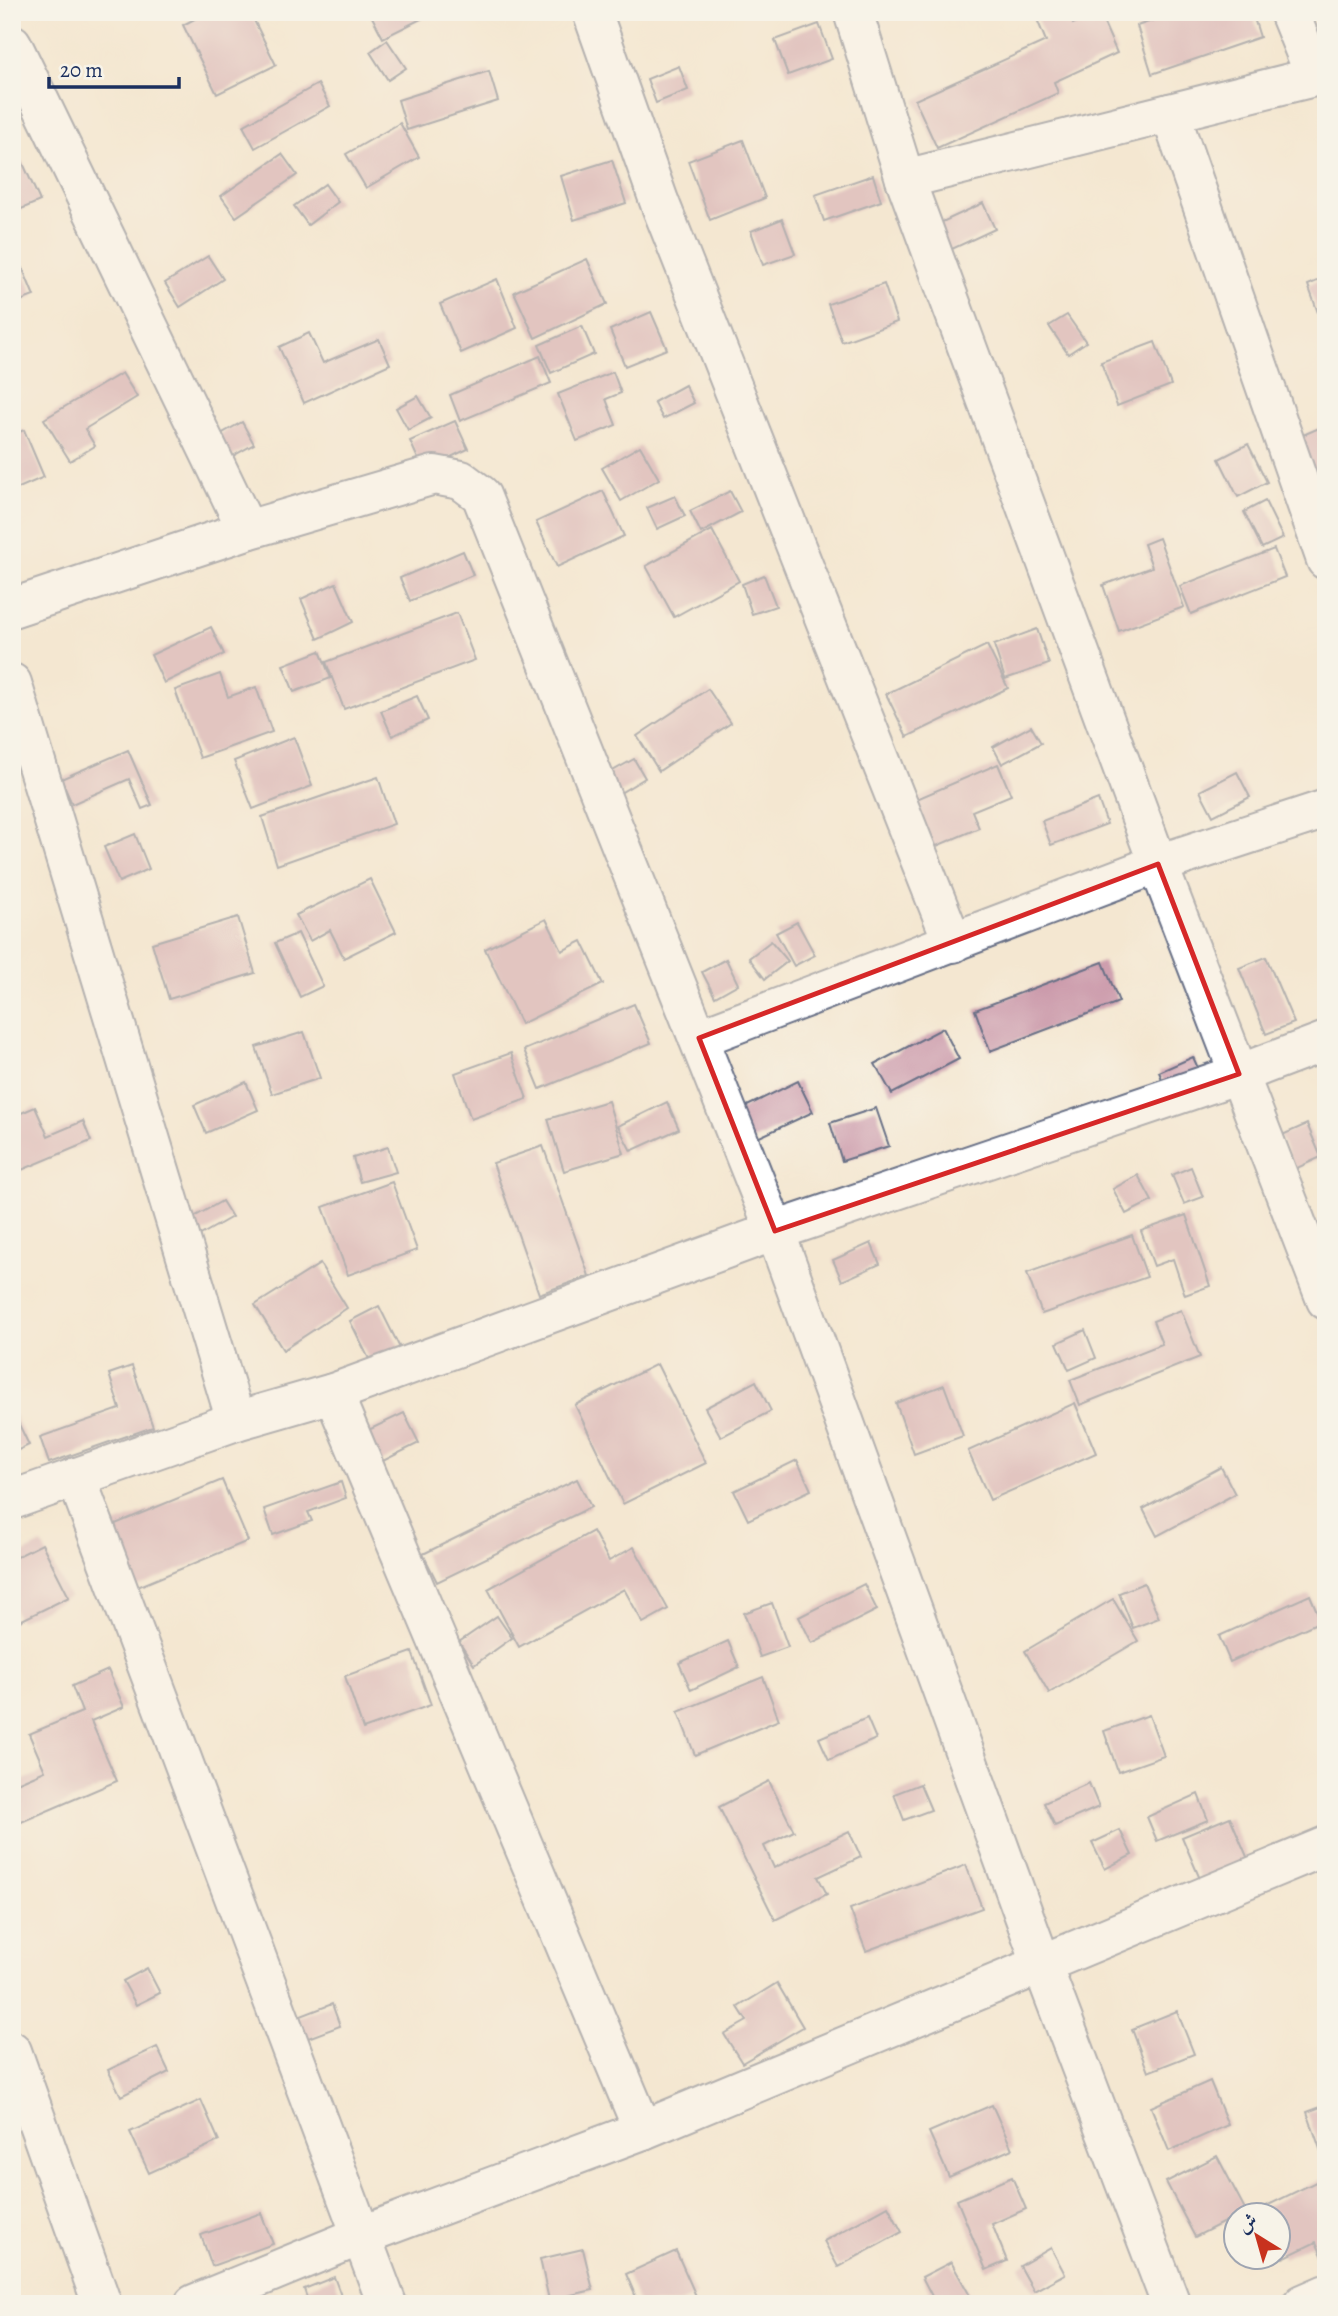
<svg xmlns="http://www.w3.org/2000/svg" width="1338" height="2316" font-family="Alegreya,Amiri,serif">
  <rect width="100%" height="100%" fill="#f7f3e8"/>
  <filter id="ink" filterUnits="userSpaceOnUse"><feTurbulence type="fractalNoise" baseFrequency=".0143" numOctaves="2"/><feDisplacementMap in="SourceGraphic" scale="14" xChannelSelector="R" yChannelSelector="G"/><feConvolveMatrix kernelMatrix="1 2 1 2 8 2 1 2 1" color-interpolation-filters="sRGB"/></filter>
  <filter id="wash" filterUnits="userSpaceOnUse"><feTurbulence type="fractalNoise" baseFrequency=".00686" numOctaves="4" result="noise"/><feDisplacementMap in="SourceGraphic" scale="28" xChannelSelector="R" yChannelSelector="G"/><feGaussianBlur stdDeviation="1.57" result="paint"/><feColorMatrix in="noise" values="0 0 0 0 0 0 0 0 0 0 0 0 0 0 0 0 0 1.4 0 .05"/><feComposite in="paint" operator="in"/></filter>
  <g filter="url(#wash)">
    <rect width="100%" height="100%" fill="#f4e7d1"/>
    <g id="blocks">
      <g fill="#cc9bac">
        <polygon points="208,12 250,12 276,65 217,94 183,25"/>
        <polygon points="378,12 421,12 423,18 383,38 371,15"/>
        <polygon points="1034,12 1067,12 1073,24 1099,12 1117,53 1054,82 1058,93 937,148 915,100 1046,41"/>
        <polygon points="1178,12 1252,12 1260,37 1152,74 1137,26"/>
        <polygon points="819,24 832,59 788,75 775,40"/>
        <polygon points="387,40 406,68 388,80 370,52"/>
        <polygon points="679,66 688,90 656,103 647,79"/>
        <polygon points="489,71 498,101 407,130 398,100"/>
        <polygon points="318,84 330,106 255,148 243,126"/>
        <polygon points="400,123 419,157 366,188 346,154"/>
        <polygon points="743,140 765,198 710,220 688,161"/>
        <polygon points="282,154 297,175 236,217 221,196"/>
        <polygon points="612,160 626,203 574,220 561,176"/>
        <polygon points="22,161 40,201 12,213 12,165"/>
        <polygon points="873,175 881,201 824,221 815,195"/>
        <polygon points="325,184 338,202 308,225 294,206"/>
        <polygon points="983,203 995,229 937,256 925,230"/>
        <polygon points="782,219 795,254 763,265 751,231"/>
        <polygon points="15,250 34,296 12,304 12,252"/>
        <polygon points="208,256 223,279 180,307 165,283"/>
        <polygon points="587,259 607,304 535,338 514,292"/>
        <polygon points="1326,277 1326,332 1325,332 1308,285"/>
        <polygon points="497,279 517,328 461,353 440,304"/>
        <polygon points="884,284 897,322 842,342 828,304"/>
        <polygon points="651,312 667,349 625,366 610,330"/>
        <polygon points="1067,315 1086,342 1068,354 1049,326"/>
        <polygon points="582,326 594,354 551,373 539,345"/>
        <polygon points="309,333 323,363 379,339 390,364 304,403 279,347"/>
        <polygon points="1155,342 1171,385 1117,406 1101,362"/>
        <polygon points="540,356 551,383 460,421 450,395"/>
        <polygon points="613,372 621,393 606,399 616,425 577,441 558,394"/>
        <polygon points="122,373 137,397 85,429 95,446 70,461 44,419"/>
        <polygon points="685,385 694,403 663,419 654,402"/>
        <polygon points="418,396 431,418 408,430 396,408"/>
        <polygon points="455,421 468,449 423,470 410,441"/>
        <polygon points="242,422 254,444 226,460 214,438"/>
        <polygon points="1326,425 1326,507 1296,438"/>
        <polygon points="24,430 44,477 12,491 12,435"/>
        <polygon points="1248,444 1267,482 1238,497 1219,459"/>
        <polygon points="640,446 659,479 621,501 602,468"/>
        <polygon points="603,491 624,536 557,567 536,522"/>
        <polygon points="730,491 741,512 701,533 690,511"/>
        <polygon points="675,496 685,516 657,529 647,508"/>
        <polygon points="1265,501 1283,538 1262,548 1244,512"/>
        <polygon points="712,530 739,581 674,617 646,566"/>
        <polygon points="1159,538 1184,607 1119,631 1103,585 1152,567 1144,544"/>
        <polygon points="1274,549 1285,577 1191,614 1180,586"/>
        <polygon points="463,551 473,575 410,601 400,578"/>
        <polygon points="764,575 776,606 752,614 742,584"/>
        <polygon points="336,583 353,622 318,639 301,599"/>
        <polygon points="457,613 475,660 344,709 326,662"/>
        <polygon points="211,627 224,654 164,683 151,655"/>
        <polygon points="1037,629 1049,664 1005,679 994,645"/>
        <polygon points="987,645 1008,688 907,737 886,694"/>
        <polygon points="320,651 331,678 294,692 283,665"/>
        <polygon points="220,674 228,697 256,687 272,732 200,758 175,690"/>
        <polygon points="708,689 731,723 659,771 637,736"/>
        <polygon points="417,696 428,720 392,736 381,711"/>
        <polygon points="1031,726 1041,743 1002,764 993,747"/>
        <polygon points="294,737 312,786 253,809 234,761"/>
        <polygon points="128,750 152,805 142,809 129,779 72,804 61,779"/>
        <polygon points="634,759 645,778 615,796 604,776"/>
        <polygon points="998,764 1011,795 972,811 979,828 932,848 912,801"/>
        <polygon points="1237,772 1250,797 1213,816 1200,791"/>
        <polygon points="378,777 394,824 277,865 262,817"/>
        <polygon points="1098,799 1107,824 1051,845 1042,821"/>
        <polygon points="135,834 149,869 119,882 104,847"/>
        <polygon points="370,879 396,932 344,958 330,930 310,941 296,915"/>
        <polygon points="238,917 255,973 169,999 152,943"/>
        <polygon points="546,919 562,951 582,941 603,984 521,1024 485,949"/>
        <polygon points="797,922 815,955 794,966 776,933"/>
        <polygon points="298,933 323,986 300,997 275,943"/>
        <polygon points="771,941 788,961 765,979 749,958"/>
        <polygon points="1266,957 1294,1023 1266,1034 1239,968"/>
        <polygon points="726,959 738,984 715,997 702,972"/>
        <polygon points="1103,962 1119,1002 990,1051 975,1010"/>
        <polygon points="634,1004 651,1043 540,1089 524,1050"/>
        <polygon points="943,1028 959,1059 892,1094 875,1064"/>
        <polygon points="304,1032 320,1078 272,1094 256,1047"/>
        <polygon points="511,1053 527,1099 471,1119 455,1073"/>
        <polygon points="1193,1057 1202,1077 1168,1093 1159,1072"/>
        <polygon points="798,1081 813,1112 751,1141 737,1111"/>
        <polygon points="246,1082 258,1110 206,1133 194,1105"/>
        <polygon points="608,1101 624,1153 564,1171 548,1119"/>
        <polygon points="667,1102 679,1129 631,1151 618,1126"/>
        <polygon points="35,1107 48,1136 83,1121 91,1141 12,1174 12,1117"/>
        <polygon points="876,1108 889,1146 842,1161 830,1123"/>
        <polygon points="1307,1124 1321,1157 1295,1169 1280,1136"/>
        <polygon points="543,1146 589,1276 539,1294 493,1163"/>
        <polygon points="388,1147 396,1172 360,1182 353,1158"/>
        <polygon points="1191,1167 1203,1197 1184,1204 1172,1175"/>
        <polygon points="1138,1175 1152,1201 1126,1214 1113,1189"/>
        <polygon points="392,1182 417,1250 348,1275 323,1207"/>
        <polygon points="222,1201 232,1217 197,1237 187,1221"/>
        <polygon points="1186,1215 1210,1286 1185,1295 1173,1259 1154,1266 1141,1231"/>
        <polygon points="1132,1235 1147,1277 1042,1314 1027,1273"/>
        <polygon points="871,1243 880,1264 842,1281 833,1260"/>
        <polygon points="320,1264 347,1308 283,1350 255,1305"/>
        <polygon points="379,1306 400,1348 371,1363 350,1321"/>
        <polygon points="1181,1310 1200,1357 1080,1405 1070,1380 1162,1344 1153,1321"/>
        <polygon points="1085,1330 1096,1358 1069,1370 1057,1343"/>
        <polygon points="657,1364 706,1463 623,1504 575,1405"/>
        <polygon points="132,1366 153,1427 49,1463 40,1437 120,1409 109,1374"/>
        <polygon points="756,1381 771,1411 721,1437 705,1408"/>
        <polygon points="944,1385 963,1436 914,1454 896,1403"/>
        <polygon points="1075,1403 1096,1453 990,1500 968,1451"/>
        <polygon points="12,1410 29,1445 12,1453"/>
        <polygon points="404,1413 419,1443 373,1466 358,1435"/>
        <polygon points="797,1460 811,1490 748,1520 734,1491"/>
        <polygon points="1221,1467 1235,1494 1157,1536 1143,1509"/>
        <polygon points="577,1479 591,1507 437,1582 423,1554"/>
        <polygon points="222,1480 248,1541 128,1591 103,1529"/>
        <polygon points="341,1482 346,1498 308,1512 312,1521 273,1535 264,1509"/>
        <polygon points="593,1531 609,1561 634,1547 668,1609 643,1623 624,1589 519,1647 488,1589"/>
        <polygon points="42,1544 69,1597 20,1621 12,1606 12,1559"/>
        <polygon points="1144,1583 1159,1618 1133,1628 1119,1593"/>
        <polygon points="864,1584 877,1610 812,1643 799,1617"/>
        <polygon points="1310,1595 1321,1621 1230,1662 1219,1636"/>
        <polygon points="1113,1599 1138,1641 1049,1693 1025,1651"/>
        <polygon points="772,1603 788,1647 760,1657 744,1613"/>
        <polygon points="497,1616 512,1638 474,1665 459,1642"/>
        <polygon points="728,1641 739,1667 691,1690 679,1663"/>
        <polygon points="412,1652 431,1705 363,1729 345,1676"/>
        <polygon points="108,1670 124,1707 91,1721 117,1781 12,1826 12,1785 45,1771 29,1734 82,1712 72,1686"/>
        <polygon points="763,1677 779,1720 695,1755 678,1712"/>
        <polygon points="1149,1715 1164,1756 1118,1772 1104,1731"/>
        <polygon points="867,1718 876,1739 829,1760 819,1738"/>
        <polygon points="769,1781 794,1831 764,1846 774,1868 849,1831 861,1857 818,1877 827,1894 775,1920 719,1807"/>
        <polygon points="1089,1783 1099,1807 1055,1826 1044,1803"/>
        <polygon points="920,1784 931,1810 904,1820 894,1794"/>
        <polygon points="1198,1794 1208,1820 1157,1841 1147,1817"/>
        <polygon points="1230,1817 1251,1866 1203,1886 1182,1837"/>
        <polygon points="1120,1830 1132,1855 1105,1869 1092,1843"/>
        <polygon points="966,1865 982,1908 866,1951 850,1909"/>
        <polygon points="147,1968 160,1993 136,2005 123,1981"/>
        <polygon points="777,1983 803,2027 742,2063 724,2034 747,2021 738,2007"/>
        <polygon points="332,2004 340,2026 295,2043 288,2021"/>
        <polygon points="1177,2011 1194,2054 1148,2072 1132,2029"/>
        <polygon points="157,2047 169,2072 121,2096 108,2070"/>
        <polygon points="1210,2081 1228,2125 1169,2151 1151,2107"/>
        <polygon points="201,2100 219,2141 149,2173 130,2132"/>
        <polygon points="992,2105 1012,2149 949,2177 929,2132"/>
        <polygon points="1326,2105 1326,2163 1325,2163 1307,2112"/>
        <polygon points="1217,2156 1246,2211 1195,2237 1166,2182"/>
        <polygon points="1012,2177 1026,2209 992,2224 1007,2261 986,2270 957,2200"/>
        <polygon points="1326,2177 1326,2264 1316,2242 1283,2258 1278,2248 1278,2214 1262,2214 1260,2209"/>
        <polygon points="888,2206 902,2232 838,2267 824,2241"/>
        <polygon points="261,2213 273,2244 212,2266 201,2235"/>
        <polygon points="1051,2248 1065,2274 1034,2291 1020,2266"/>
        <polygon points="583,2249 593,2290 549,2300 540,2259"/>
        <polygon points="676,2251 696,2296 677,2304 639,2304 626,2274"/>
        <polygon points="951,2262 973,2301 968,2304 936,2304 922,2277"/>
        <polygon points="334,2277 344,2304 309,2304 304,2289"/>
      </g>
    </g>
  </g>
  <g filter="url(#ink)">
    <use href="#blocks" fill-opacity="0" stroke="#676f86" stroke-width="2"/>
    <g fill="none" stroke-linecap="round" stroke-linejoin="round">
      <g stroke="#676f86" stroke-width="42">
        <g id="street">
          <polyline points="592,12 659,201 953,943"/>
          <polyline points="853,12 905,179 1158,864 1326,1300"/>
          <polyline points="1289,12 1315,76"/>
          <polyline points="12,44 247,530"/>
          <polyline points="1170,113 1326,560"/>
          <polyline points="905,179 1326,74"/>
          <polyline points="12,608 247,530 434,475 461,480 481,495 775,1231 1042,1965 1171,2304"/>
          <polyline points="12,683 236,1421"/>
          <polyline points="699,1038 1158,864 1326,809"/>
          <polyline points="333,1393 643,2130"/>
          <polyline points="76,1477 387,2304"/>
          <polyline points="12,1500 236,1421 333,1393 775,1231 1239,1074 1326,1041"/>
          <polyline points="12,2051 102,2304"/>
          <polyline points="194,2304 360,2236 643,2130 1326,1846"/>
          <polyline points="1303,2304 1326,2294"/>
        </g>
      </g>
      <use href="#street" stroke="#fff" stroke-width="38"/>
    </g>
  </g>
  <path d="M0 0H1338V2316H0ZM1158,864L1239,1074L775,1231L699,1038Z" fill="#f4e7d1" fill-opacity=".55" fill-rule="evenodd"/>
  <path fill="none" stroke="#d62828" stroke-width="5" stroke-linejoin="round" d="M1158,864L1239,1074L775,1231L699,1038Z"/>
  <rect width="1338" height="2316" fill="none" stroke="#f7f3e8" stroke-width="42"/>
  <g transform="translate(1257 2236) rotate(323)"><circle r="33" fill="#f7f3e8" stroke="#9fa5b1" stroke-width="2"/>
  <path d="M0-5L12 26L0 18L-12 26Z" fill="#c8321e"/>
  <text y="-10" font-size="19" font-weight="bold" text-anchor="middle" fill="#1b2f5e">ش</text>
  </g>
  <path d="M49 77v10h130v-10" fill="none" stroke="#1b2f5e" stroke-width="3.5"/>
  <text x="60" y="77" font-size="21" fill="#1b2f5e" stroke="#f7f3e8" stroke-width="5" paint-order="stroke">20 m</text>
</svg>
